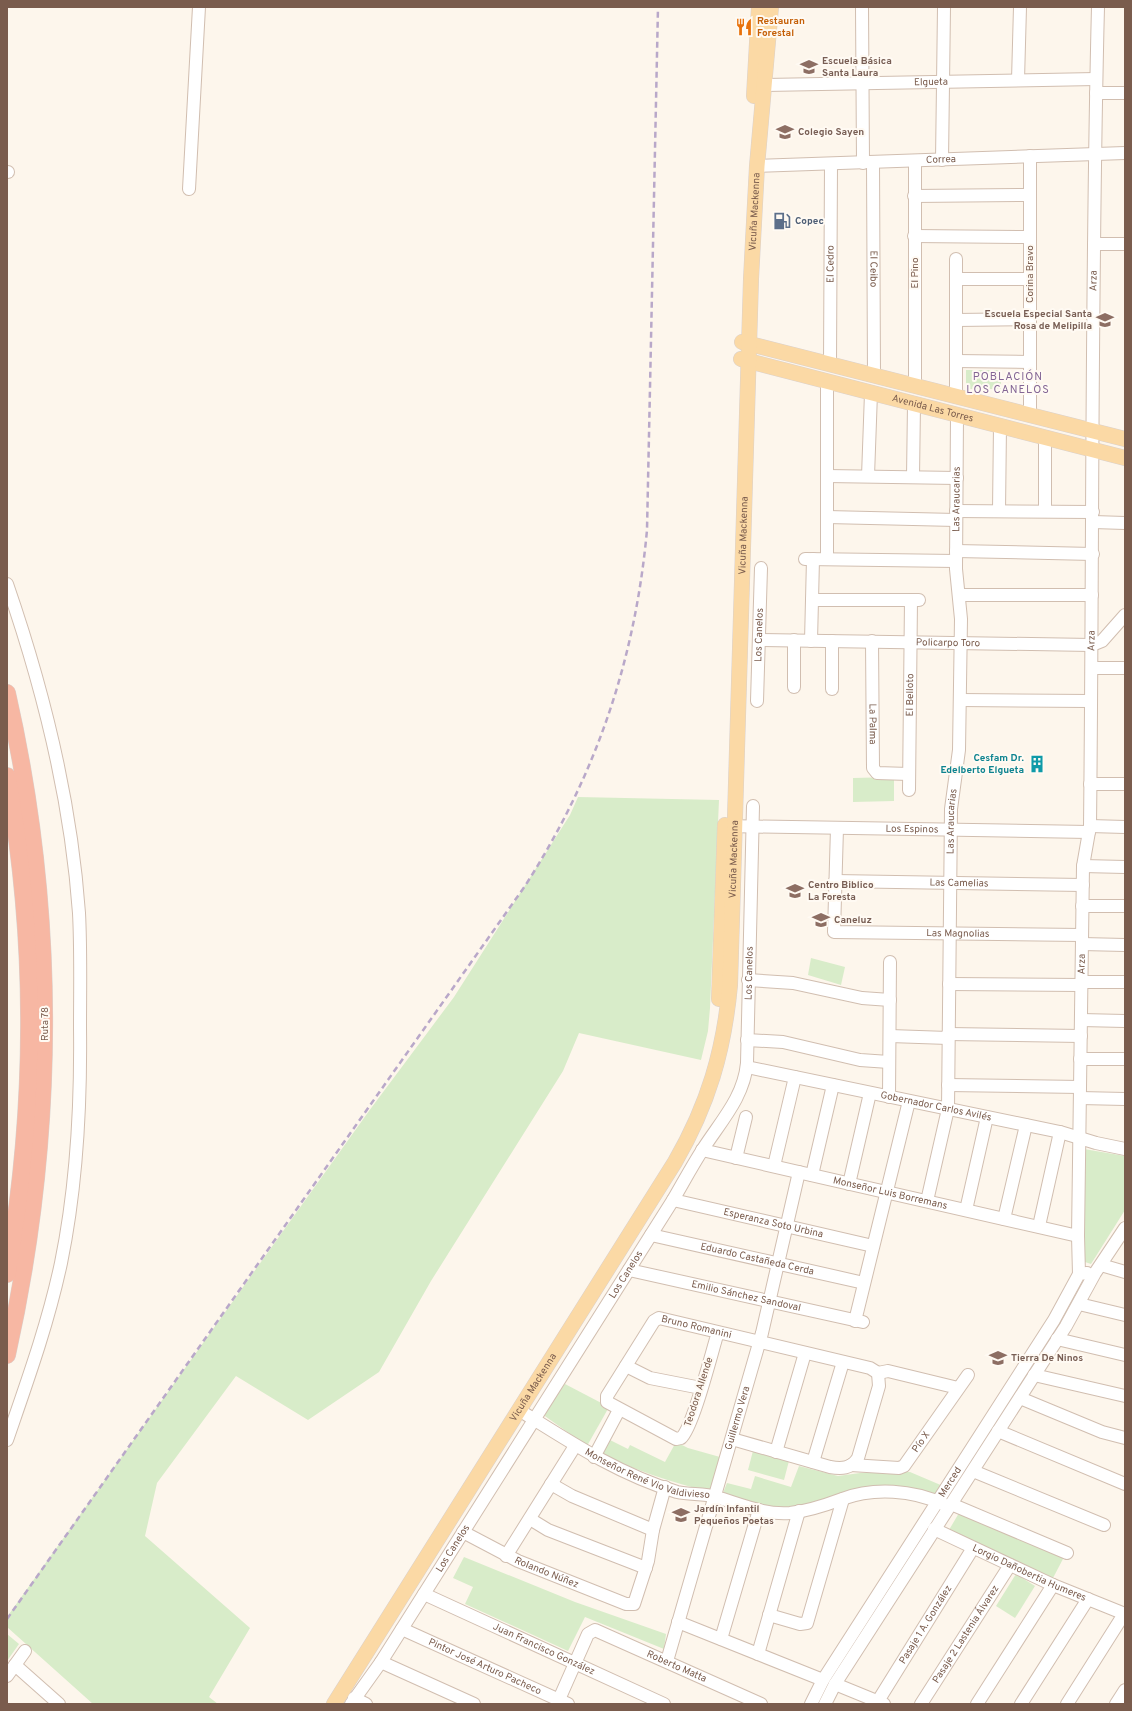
<svg xmlns="http://www.w3.org/2000/svg" width="1132" height="1711" font-family="Overpass,sans-serif">
  <rect width="100%" height="100%" fill="#fdf6ec"/>
  <g fill="#d8ecc9">
    <rect x="966" y="370" width="35" height="19"/>
    <polygon points="894,777 894,801 853,802 853,778"/>
    <polygon points="578,797 719,800 710,1008 708,1031 701,1060 579,1033 563,1071 431,1281 379,1372 308,1420 236,1376 157,1483 145,1536 250,1628 209,1697 218,1704 93,1704 7,1627 7,1617 369,1111 454,997 570,815"/>
    <polygon points="811,958 845,967 841,985 808,975"/>
    <polygon points="1084,1149 1125,1156 1125,1210 1091,1264 1082,1261"/>
    <polygon points="565,1384 609,1407 587,1446 542,1414"/>
    <path d="M608,1439L628,1449L630,1445L665,1462L676,1442L688,1448L720,1457L710,1492C672,1482 635,1471 600,1453Z"/>
    <polygon points="754,1447 790,1457 784,1480 748,1470"/>
    <polygon points="799,1466 838,1476 860,1473 910,1472 943,1486 936,1496 910,1491 789,1510 725,1498 723,1493 727,1483 751,1489 755,1476 791,1487"/>
    <polygon points="959,1513 1064,1557 1053,1578 946,1535"/>
    <polygon points="464,1557 575,1602 666,1634 664,1649 585,1617 568,1651 465,1604 473,1587 453,1578"/>
    <polygon points="1016,1574 1035,1586 1015,1618 996,1606"/>
    <polygon points="7,1634 19,1644 7,1661"/>
  </g>
  <g fill="none" stroke-linecap="round" stroke-linejoin="round">
    <g stroke="#d1beb0" stroke-width="14">
      <g id="minor">
        <polyline points="862,7 863,163"/>
        <polyline points="1018,80 1020,7"/>
        <path id="s1" d="M765,85L1096,79"/>
        <polyline points="1096,93 1125,93"/>
        <polyline points="1030,156 1030,415"/>
        <polyline points="942,160 944,7"/>
        <polyline points="915,161 915,386"/>
        <path id="s2" d="M873,162L874,375"/>
        <path id="s3" d="M757,166L1125,153"/>
        <polyline points="7,172 8,172"/>
        <polyline points="189,189 199,7"/>
        <polyline points="914,196 1030,195"/>
        <polyline points="914,236 1030,237"/>
        <polyline points="1094,244 1125,244"/>
        <polyline points="956,259 956,396"/>
        <polyline points="956,279 1030,279"/>
        <polyline points="956,320 1030,319"/>
        <polyline points="956,361 1030,362"/>
        <path id="s4" d="M830,364L831,164"/>
        <polyline points="827,476 957,478"/>
        <polyline points="868,476 871,393"/>
        <polyline points="913,477 914,404"/>
        <polyline points="956,511 1093,512"/>
        <polyline points="999,511 1000,426"/>
        <polyline points="1045,511 1045,438"/>
        <polyline points="827,517 956,520"/>
        <polyline points="1093,522 1125,523"/>
        <polyline points="956,551 1093,554"/>
        <polyline points="805,559 956,561"/>
        <polyline points="827,559 827,382"/>
        <path d="M7,584C44,691 71,800 79,913C81,951 80,990 80,1028C81,1107 77,1185 61,1263C48,1324 27,1382 7,1440"/>
        <polyline points="959,595 1092,595"/>
        <polyline points="812,600 919,600"/>
        <path id="s5" d="M759,640L1092,645L1102,641L1125,615"/>
        <polyline points="811,641 813,559"/>
        <path id="s6" d="M872,641L873,768L877,773L909,774"/>
        <polyline points="1092,668 1125,668"/>
        <polyline points="794,687 794,640"/>
        <polyline points="832,689 832,641"/>
        <polyline points="960,700 1091,701"/>
        <path id="s7" d="M757,701L761,568"/>
        <polyline points="1090,784 1125,784"/>
        <path id="s8" d="M909,790L911,600"/>
        <path id="s9" d="M726,826L1089,832"/>
        <polyline points="1090,826 1125,827"/>
        <path id="s10" d="M837,828L834,932L1082,935"/>
        <polyline points="1083,866 1125,867"/>
        <path id="s11" d="M835,881L1083,885"/>
        <polyline points="1082,906 1125,906"/>
        <polyline points="1082,944 1125,945"/>
        <polyline points="748,980 793,983 862,998 890,1000"/>
        <polyline points="1081,982 1125,982"/>
        <polyline points="949,984 1081,985"/>
        <polyline points="1081,1020 1125,1021"/>
        <polyline points="948,1034 1081,1036"/>
        <polyline points="890,1036 948,1038"/>
        <polyline points="747,1040 783,1042 860,1060 889,1062"/>
        <polyline points="1080,1059 1125,1059"/>
        <path id="s12" d="M747,1067L1060,1132L1096,1143L1125,1149"/>
        <polyline points="948,1085 1080,1087"/>
        <polyline points="889,1097 890,962"/>
        <polyline points="1080,1098 1125,1099"/>
        <path id="s13" d="M702,1150L1078,1236"/>
        <polyline points="736,1158 746,1117"/>
        <polyline points="774,1166 795,1077"/>
        <polyline points="812,1175 833,1085"/>
        <polyline points="849,1184 870,1093"/>
        <path id="s14" d="M673,1200L873,1246"/>
        <path id="s15" d="M927,1201L948,1109L951,809L959,750L961,619L956,569L957,415"/>
        <polyline points="966,1210 987,1117"/>
        <polyline points="1004,1219 1026,1125"/>
        <polyline points="1039,1226 1060,1132"/>
        <path id="s16" d="M651,1235L864,1283"/>
        <polyline points="1101,1265 1125,1272"/>
        <path id="s17" d="M629,1270L863,1322"/>
        <path id="s18" d="M1079,1274L1078,1236L1083,866L1090,826C1093,553 1091,280 1098,7"/>
        <polyline points="1079,1304 1125,1315"/>
        <polyline points="855,1321 909,1101"/>
        <path id="s19" d="M718,1332C712,1351 693,1428 681,1438L676,1439L607,1402V1396L654,1321L659,1318L870,1368L878,1373"/>
        <polyline points="1057,1339 1125,1355"/>
        <polyline points="626,1366 650,1378 701,1388"/>
        <polyline points="878,1373 888,1371 958,1388"/>
        <polyline points="1034,1375 1125,1396"/>
        <polyline points="1020,1398 1102,1432 1125,1438"/>
        <path id="s20" d="M519,1410C570,1442 618,1474 677,1492C690,1495 704,1493 716,1497C740,1504 764,1515 790,1513C808,1511 826,1505 842,1499C874,1487 913,1490 943,1504"/>
        <polyline points="998,1431 1125,1484"/>
        <path d="M732,1439L830,1467C841,1469 851,1469 858,1458L879,1386L878,1373"/>
        <polyline points="776,1452 805,1353"/>
        <polyline points="594,1457 619,1410"/>
        <polyline points="813,1462 843,1362"/>
        <path id="s21" d="M851,1465L899,1468L904,1466L968,1375"/>
        <polyline points="973,1471 1104,1525"/>
        <polyline points="551,1484 572,1496 653,1530"/>
        <polyline points="951,1504 1067,1553"/>
        <polyline points="530,1519 548,1530 646,1568"/>
        <path id="s22" d="M934,1529L1053,1585L1125,1614"/>
        <path id="s23" d="M463,1532L518,1561L626,1604H634L648,1561L653,1530L665,1487"/>
        <polyline points="506,1556 575,1446"/>
        <path id="s24" d="M424,1594L664,1704"/>
        <polyline points="769,1615 800,1624 807,1623 843,1499"/>
        <polyline points="678,1622 823,1680"/>
        <path id="s25" d="M402,1629L568,1704"/>
        <polyline points="721,1639 759,1510"/>
        <polyline points="758,1654 799,1511"/>
        <path id="s26" d="M667,1661L762,1333L799,1172"/>
        <polyline points="381,1662 474,1704"/>
        <polyline points="15,1665 59,1704"/>
        <polyline points="7,1676 25,1651"/>
        <polyline points="835,1684 884,1704"/>
        <polyline points="354,1698 366,1704"/>
        <path id="s27" d="M878,1701L973,1548"/>
        <path id="s28" d="M351,1704L381,1662L673,1200C683,1183 692,1166 703,1149C721,1121 744,1097 747,1063L753,806"/>
        <path id="s29" d="M557,1704L588,1634L595,1630L761,1704"/>
        <path id="s30" d="M811,1704L823,1680L1054,1320L1079,1274L1087,1273"/>
        <polyline points="825,1704 835,1684 1066,1326 1095,1273 1125,1228"/>
        <path id="s31" d="M921,1704L1010,1565"/>
        <polyline points="977,1704 1053,1585"/>
        <polyline points="1021,1704 1088,1599"/>
        <polyline points="1067,1704 1124,1614"/>
        <polyline points="1116,1704 1125,1690"/>
      </g>
    </g>
    <g stroke="#dad1cd" stroke-width="16">
      <g id="major">
        <polyline points="754,96 759,7"/>
        <polyline points="742,342 1125,439"/>
        <path id="s32" d="M741,359L1125,458"/>
        <polyline points="719,999 725,825"/>
        <path id="s33" d="M334,1704L675,1162C708,1105 724,1051 730,985L751,279L757,166L771,7"/>
      </g>
    </g>
    <g stroke="#dad1cd" stroke-width="18">
      <g id="highway">
        <path d="M7,693C57,912 56,1136 7,1355"/>
        <path d="M7,776C37,940 36,1110 7,1274"/>
      </g>
    </g>
    <use href="#minor" stroke="#fff" stroke-width="12"/>
    <use href="#major" stroke="#fbd9a5" stroke-width="15"/>
    <use href="#highway" stroke="#f7b7a3" stroke-width="17"/>
    <path stroke="#b9a8c9" stroke-width="2.5" stroke-dasharray="6 4" stroke-linecap="butt" d="M7,1619L525,886C596,775 635,661 647,530L658,7"/>
  </g>
  <defs>
    <g id="restaurant-bare" transform="scale(1.38)"><path d="M-5-6h1v4h1v-4h1v4h1v-4h1v5L-1.5 .5V6h-2V.5L-5-1ZM5-6V6H3V1.5H1.5Q1.5-4 5-6Z" fill="#e8710a" stroke="#fffaf3" stroke-width="2.5" paint-order="stroke"/></g>
    <g id="school-bare" transform="scale(1.38)"><path d="M0-5L7-2L0 1L-7-2ZM-4 1L0 2.5L4 1V4Q0 6-4 4Z" fill="#8d6e63" stroke="#fffaf3" stroke-width="2.5" paint-order="stroke"/></g>
    <g id="fuel-bare" transform="scale(1.38)"><path d="M-5.5-6h7V0h2V4h1.3V-2.5L3-4.5l.8-.8L6-3V5H2.5V1h-1V6h-7ZM-4.2-4.7v3.2H.2V-4.7Z" fill="#5c6f8a" stroke="#fffaf3" stroke-width="2.5" paint-order="stroke"/></g>
    <g id="building-bare" transform="scale(1.38)"><path d="M-4-6H4V6H1V3H-1V6H-4ZM-2.5-4.3h1.7v1.8h-1.7ZM.8-4.3h1.7v1.8H.8ZM-2.5-1h1.7V.8h-1.7ZM.8-1h1.7V.8H.8Z" fill="#0f9aa8" stroke="#fffaf3" stroke-width="2.5" paint-order="stroke"/></g>
  </defs>
  <g fill-rule="evenodd">
    <use href="#restaurant-bare" x="744" y="27"/>
    <use href="#school-bare" x="809" y="67"/>
    <use href="#school-bare" x="785" y="132"/>
    <use href="#fuel-bare" x="782" y="221"/>
    <use href="#school-bare" x="1105" y="320"/>
    <use href="#building-bare" x="1037" y="764"/>
    <use href="#school-bare" x="795" y="891"/>
    <use href="#school-bare" x="821" y="920"/>
    <use href="#school-bare" x="998" y="1358"/>
    <use href="#school-bare" x="681" y="1515"/>
  </g>
  <g text-anchor="middle" dominant-baseline="central" stroke-width="4" stroke-linejoin="round" paint-order="stroke">
    <g font-size="10" font-weight="bold" fill="#c56008" stroke="#fffaf3" text-anchor="start">
      <text x="757" y="21">Restauran<tspan x="757" dy="12">Forestal</tspan></text>
    </g>
    <g font-size="10" font-weight="bold" fill="#785e54" stroke="#fffaf3" text-anchor="start">
      <text x="822" y="61">Escuela Básica<tspan x="822" dy="12">Santa Laura</tspan></text>
      <text x="798" y="132">Colegio Sayen</text>
      <text x="1092" y="314" text-anchor="end">Escuela Especial Santa<tspan x="1092" dy="12">Rosa de Melipilla</tspan></text>
      <text x="808" y="885">Centro Biblico<tspan x="808" dy="12">La Foresta</tspan></text>
      <text x="834" y="920">Caneluz</text>
      <text x="1011" y="1358">Tierra De Ninos</text>
      <text x="694" y="1509">Jardín Infantil<tspan x="694" dy="12">Pequeños Poetas</tspan></text>
    </g>
    <g font-size="10" fill="#7a5c4d" stroke="#fffaf3">
      <text stroke="none"><textPath href="#s1" startOffset="166">Elgueta</textPath></text>
      <text stroke="none"><textPath href="#s3" startOffset="184">Correa</textPath></text>
      <text stroke="none"><textPath href="#s33" startOffset="1601">Vicuña Mackenna</textPath></text>
      <text stroke="none"><textPath href="#s4" startOffset="100">El Cedro</textPath></text>
      <text stroke="none"><textPath href="#s2" startOffset="107">El Ceibo</textPath></text>
      <text transform="translate(915 273) rotate(-90)">El Pino</text>
      <text transform="translate(1030 274) rotate(-90)">Corina Bravo</text>
      <text stroke="none"><textPath href="#s18" startOffset="994">Arza</textPath></text>
      <text stroke="none"><textPath href="#s32" startOffset="198">Avenida Las Torres</textPath></text>
      <text stroke="none"><textPath href="#s15" startOffset="705">Las Araucarias</textPath></text>
      <text stroke="none"><textPath href="#s33" startOffset="1277">Vicuña Mackenna</textPath></text>
      <text stroke="none"><textPath href="#s7" startOffset="66">Los Canelos</textPath></text>
      <text stroke="none"><textPath href="#s18" startOffset="634">Arza</textPath></text>
      <text stroke="none"><textPath href="#s5" startOffset="189">Policarpo Toro</textPath></text>
      <text stroke="none"><textPath href="#s8" startOffset="95">El Belloto</textPath></text>
      <text stroke="none"><textPath href="#s6" startOffset="83">La Palma</textPath></text>
      <text stroke="none"><textPath href="#s15" startOffset="382">Las Araucarias</textPath></text>
      <text stroke="none"><textPath href="#s9" startOffset="186">Los Espinos</textPath></text>
      <text stroke="none"><textPath href="#s33" startOffset="953">Vicuña Mackenna</textPath></text>
      <text stroke="none"><textPath href="#s11" startOffset="124">Las Camelias</textPath></text>
      <text stroke="none"><textPath href="#s10" startOffset="228">Las Magnolias</textPath></text>
      <text stroke="none"><textPath href="#s18" startOffset="310">Arza</textPath></text>
      <text stroke="none"><textPath href="#s28" startOffset="845">Los Canelos</textPath></text>
      <text transform="translate(45 1024) rotate(-90)">Ruta 78</text>
      <text stroke="none"><textPath href="#s12" startOffset="193">Gobernador Carlos Avilés</textPath></text>
      <text stroke="none"><textPath href="#s13" startOffset="193">Monseñor Luis Borremans</textPath></text>
      <text stroke="none"><textPath href="#s14" startOffset="103">Esperanza Soto Urbina</textPath></text>
      <text stroke="none"><textPath href="#s16" startOffset="109">Eduardo Castañeda Cerda</textPath></text>
      <text stroke="none"><textPath href="#s28" startOffset="510">Los Canelos</textPath></text>
      <text stroke="none"><textPath href="#s17" startOffset="120">Emilio Sánchez Sandoval</textPath></text>
      <text stroke="none"><textPath href="#s19" startOffset="335">Bruno Romanini</textPath></text>
      <text stroke="none"><textPath href="#s33" startOffset="374">Vicuña Mackenna</textPath></text>
      <text transform="translate(699 1392) rotate(-72)">Teodora Allende</text>
      <text stroke="none"><textPath href="#s26" startOffset="253">Guillermo Vera</textPath></text>
      <text stroke="none"><textPath href="#s21" startOffset="83">Pío X</textPath></text>
      <text stroke="none"><textPath href="#s20" startOffset="145">Monseñor René Vio Valdivieso</textPath></text>
      <text stroke="none"><textPath href="#s30" startOffset="262">Merced</textPath></text>
      <text stroke="none"><textPath href="#s28" startOffset="186">Los Canelos</textPath></text>
      <text stroke="none"><textPath href="#s23" startOffset="93">Rolando Núñez</textPath></text>
      <text stroke="none"><textPath href="#s22" startOffset="105">Lorgio Dañobertia Humeres</textPath></text>
      <text stroke="none"><textPath href="#s27" startOffset="90">Pasaje 1 A. González</textPath></text>
      <text stroke="none"><textPath href="#s31" startOffset="83">Pasaje 2 Lastenia Álvarez</textPath></text>
      <text stroke="none"><textPath href="#s24" startOffset="132">Juan Francisco González</textPath></text>
      <text stroke="none"><textPath href="#s29" startOffset="174">Roberto Matta</textPath></text>
      <text stroke="none"><textPath href="#s25" startOffset="91">Pintor José Arturo Pacheco</textPath></text>
    </g>
    <g font-size="10" font-weight="bold" fill="#4e5e75" stroke="#fffaf3" text-anchor="start">
      <text x="795" y="221">Copec</text>
    </g>
    <g font-size="10" font-weight="bold" fill="#0d838f" stroke="#fffaf3" text-anchor="end">
      <text x="1024" y="758">Cesfam Dr.<tspan x="1024" dy="12">Edelberto Elgueta</tspan></text>
    </g>
    <g font-size="11" letter-spacing="1" fill="#846695" stroke="#fffaf3">
      <text x="1008" y="377">POBLACIÓN<tspan x="1008" dy="13">LOS CANELOS</tspan></text>
    </g>
  </g>
  <rect width="1132" height="1711" fill="none" stroke="#7a5c4d" stroke-width="16"/>
</svg>
